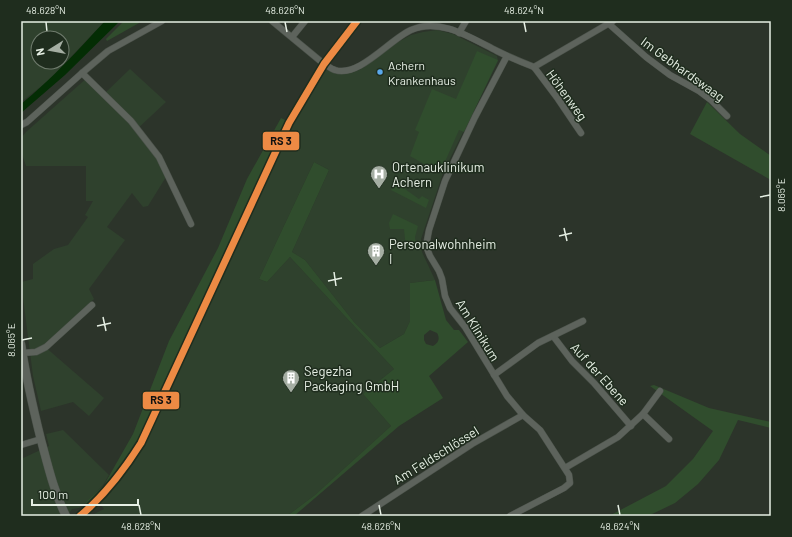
<svg xmlns="http://www.w3.org/2000/svg" width="792" height="537" font-family="Barlow,sans-serif">
  <rect width="100%" height="100%" fill="#2c342a"/>
  <g fill="#2f412d" fill-rule="evenodd">
    <path d="M21,21H105L48,81L21,102ZM38,38H62V62H38Z"/>
    <polygon points="437,30 453,34 497,56 498,61 443,173 421,239 422,252 435,280 410,283 410,321 404,334 380,348 354,322 305,260 292,252 329,170 314,162 259,279 267,282 290,257 394,369 363,394 391,426 315,495 287,516 90,516 104,509 99,503 128,470 145,442 293,122 326,69 335,72 349,73 359,70 398,42 411,35 423,32"/>
    <polygon points="130,69 166,102 135,131 156,157 166,177 148,206 143,207 132,193 107,227 125,240 89,289 94,299 44,346 104,398 89,416 73,402 41,411 33,376 21,282 33,279 33,264 54,249 68,245 88,217 85,215 93,201 86,201 86,166 26,166 21,151 21,138 26,132 88,77 105,93"/>
    <polygon points="63,430 109,475 103,485 91,498 79,508 72,509 67,516 21,516 21,459 49,446 46,434"/>
  </g>
  <g fill="#304d2d" fill-rule="evenodd">
    <polygon points="124,21 139,21 139,23 107,41 106,39"/>
    <polygon points="477,51 498,60 464,132 459,130 440,173 410,156 419,132 415,130 432,89 456,99"/>
    <polygon points="707,102 740,134 771,156 771,180 690,134"/>
    <path d="M281,118L287,121L139,441C124,466 109,486 88,506L85,503L104,485L133,434L169,341L218,248L247,179Z"/>
    <path d="M314,162L329,170L292,252L305,260L354,322L380,348L404,334L410,321V283L435,280L446,320L454,330H459L468,342L429,376L443,398L399,426L294,516H287L315,495L391,426L363,394L394,369L290,257L267,282L259,279ZM430,330L437,333C440,338 439,343 433,346L426,344L424,340V335Z"/>
    <polygon points="395,182 419,199 422,196 429,200 426,208 391,190"/>
    <polygon points="393,214 418,226 415,237 416,248 406,249 404,229 390,229 389,223"/>
    <polygon points="654,385 709,408 771,422 771,428 738,420 719,460 698,484 675,503 648,516 609,516 666,486 693,459 713,431 650,386"/>
  </g>
  <path fill="#042d04" d="M105,21H120L65,75L21,113V104C52,79 78,50 105,21Z"/>
  <g fill="none" stroke-linecap="round" stroke-linejoin="round">
    <g stroke="#4b524a" stroke-width="7">
      <g id="street">
        <path d="M272,21L324,64C328,66 331,69 335,70C359,78 390,39 411,30C440,17 471,38 497,51C509,57 521,62 534,67"/>
        <polyline points="609,24 646,57 670,75 699,91 711,100 727,116"/>
        <polyline points="459,33 466,21"/>
        <polyline points="292,37 305,21"/>
        <polyline points="507,56 475,117 445,181 429,230 426,246 430,256 439,271 442,279 445,296 450,308 465,327 507,396 523,415 540,430 569,475 570,483 564,488 510,516"/>
        <polyline points="534,67 613,21"/>
        <polyline points="534,67 558,99 581,133"/>
        <polyline points="82,73 131,121 159,157 191,224"/>
        <polyline points="21,125 27,122 82,73 108,51 162,21"/>
        <polyline points="553,336 572,361 594,383 631,426"/>
        <polyline points="22,353 36,352 46,347 92,305"/>
        <polyline points="494,375 538,343 583,321"/>
        <polyline points="643,414 669,439"/>
        <polyline points="21,445 41,439"/>
        <polyline points="565,468 618,437 643,414 660,391"/>
        <polyline points="362,516 472,444 523,415"/>
      </g>
    </g>
    <g stroke="#4b524a" stroke-width="9">
      <path id="secondary" d="M21,344C26,377 33,408 41,440C48,466 54,492 66,516"/>
    </g>
    <use href="#street" stroke="#5d635c" stroke-width="6"/>
    <use href="#secondary" stroke="#5d635c" stroke-width="8"/>
    <g stroke="#1f2d1e" stroke-width="10">
      <path id="rail-1" d="M80,516C105,495 124,470 141,443L289,123L324,64L357,21"/>
    </g>
    <use href="#rail-1" stroke="#ed8a44" stroke-width="7"/>
  </g>
  <path fill="none" stroke="#e6efe4" stroke-width="1.5" d="M46,22L47,32M285,22L287,32M524,22L526,32M760,197L770,195M564,228L567,241M559,236L572,233M334,272L336,286M328,281L342,278M103,317L106,331M97,326L111,323M22,340L32,338M139,505L141,515M379,505L381,515M618,505L620,515"/>
  <defs>
    <g id="hospital-pin" transform="scale(0.9)"><path d="M0 17L-7.5 6A9.5 9.5 0 1 1 7.5 6Z" fill="#a5aea3" stroke="#1f2d1e"/><path d="M-5-5h3v3.5h4V-5h3V5h-3V1.5h-4V5h-3Z" fill="#fff"/></g>
    <g id="building-pin" transform="scale(0.9)"><path d="M0 17L-7.5 6A9.5 9.5 0 1 1 7.5 6Z" fill="#a5aea3" stroke="#1f2d1e"/><path d="M-4-6H4V6H1V3H-1V6H-4ZM-2.5-4.3h1.7v1.8h-1.7ZM.8-4.3h1.7v1.8H.8ZM-2.5-1h1.7V.8h-1.7ZM.8-1h1.7V.8H.8Z" fill="#fff"/></g>
  </defs>
  <g fill-rule="evenodd">
    <use href="#hospital-pin" x="379" y="174"/>
    <use href="#building-pin" x="376" y="251"/>
    <use href="#building-pin" x="291" y="378"/>
  </g>
  <circle fill="#5aa8eb" stroke="#1f2d1e" stroke-width="1.5" cx="380" cy="72" r="3.5"/>
  <g text-anchor="middle" dominant-baseline="central" stroke-width="3" stroke-linejoin="round" paint-order="stroke">
    <g font-size="12" fill="#e6efe4" stroke="#1f2d1e" text-anchor="start">
      <text x="388" y="65">Achern<tspan x="388" dy="15">Krankenhaus</tspan></text>
    </g>
    <g font-size="13" fill="#e6efe4" stroke="#1f2d1e">
      <text transform="translate(683 69) rotate(36)">Im Gebhardswaag</text>
      <text transform="translate(567 95) rotate(54)">Höhenweg</text>
      <text transform="translate(478 330) rotate(58)">Am Klinikum</text>
      <text transform="translate(600 374) rotate(48)">Auf der Ebene</text>
      <text transform="translate(436 455) rotate(-32)">Am Feldschlössel</text>
    </g>
    <g font-size="13" fill="#e6efe4" stroke="#1f2d1e" text-anchor="start">
      <text x="392" y="167">Ortenauklinikum<tspan x="392" dy="15">Achern</tspan></text>
      <text x="389" y="244">Personalwohnheim<tspan x="389" dy="15">I</tspan></text>
      <text x="304" y="371">Segezha<tspan x="304" dy="15">Packaging GmbH</tspan></text>
    </g>
  </g>
  <g stroke="#1f2d1e" stroke-width="1.5">
    <rect x="262" y="131" width="38" height="20" rx="4" fill="#ed8a44"/>
    <rect x="142" y="391" width="38" height="19" rx="4" fill="#ed8a44"/>
  </g>
  <g font-size="11" text-anchor="middle" font-weight="bold" fill="#111">
    <text x="281" y="145">RS 3</text>
    <text x="161" y="404">RS 3</text>
  </g>
  <rect width="792" height="537" fill="none" stroke="#1f2d1e" stroke-width="44"/>
  <g transform="translate(50 50) rotate(259)"><circle r="19" fill="#1f2d1e" stroke="#6f7b6d"/>
  <path d="M0-3L7 15L0 10L-7 15Z" fill="#a5aea3"/>
  <text y="-6" font-size="11" font-weight="bold" text-anchor="middle" fill="#e6efe4">N</text>
  </g>
  <path d="M32 499v6h106v-6" fill="none" stroke="#e6efe4" stroke-width="2"/>
  <text x="38" y="499" font-size="12" fill="#e6efe4" stroke="#1f2d1e" stroke-width="3" paint-order="stroke">100 m</text>
  <rect x="22" y="22" width="748" height="493" fill="none" stroke="#e6efe4" stroke-width="1.5"/>
  <g font-size="10" text-anchor="middle" fill="#e6efe4">
    <text x="46" y="14">48.628°N</text>
    <text x="285" y="14">48.626°N</text>
    <text x="524" y="14">48.624°N</text>
    <text transform="translate(781 195) rotate(-90)" y="4">8.065°E</text>
    <text transform="translate(11 340) rotate(-90)" y="4">8.065°E</text>
    <text x="141" y="530">48.628°N</text>
    <text x="381" y="530">48.626°N</text>
    <text x="620" y="530">48.624°N</text>
  </g>
</svg>
